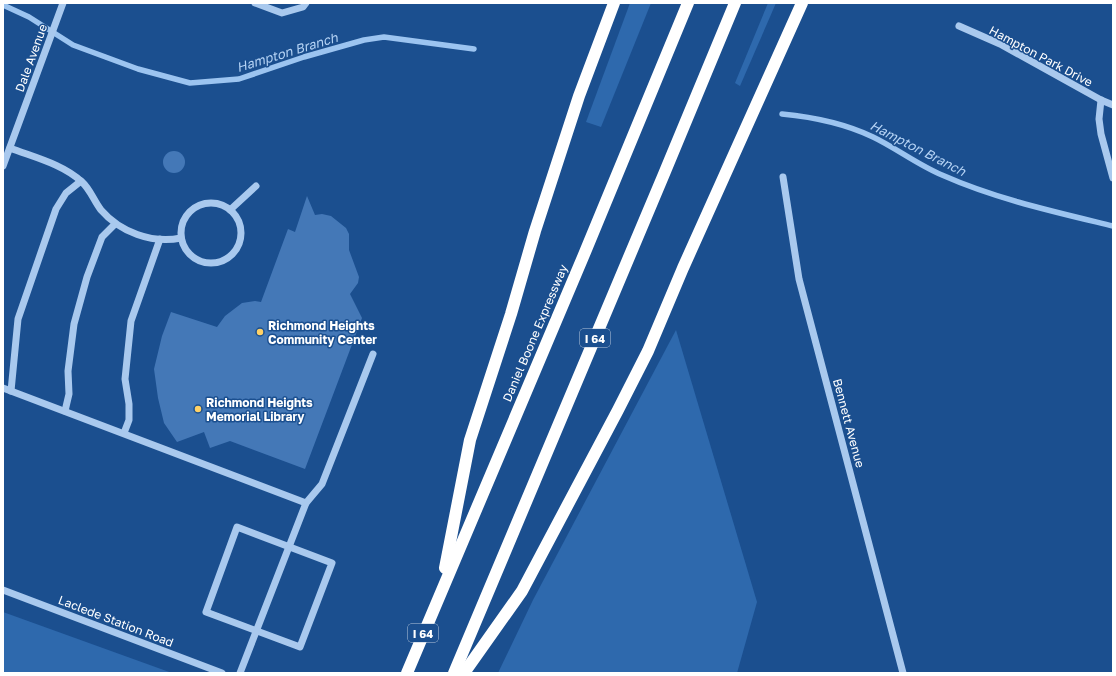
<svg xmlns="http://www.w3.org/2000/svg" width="1116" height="676" font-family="'Golos Text',sans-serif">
  <rect width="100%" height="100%" fill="#1b4f8f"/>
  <g fill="#2e69ad">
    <polygon points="630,3 651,3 601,127 586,122"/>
    <polygon points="768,3 776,3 740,86 735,83"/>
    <polygon points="676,330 757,602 737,673 498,673 533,600"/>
    <polygon points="3,612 172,673 3,673"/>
  </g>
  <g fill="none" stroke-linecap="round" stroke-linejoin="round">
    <g stroke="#9cc4f0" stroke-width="5.5">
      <polyline points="3,5 29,17 73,45 138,69 190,83 239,79 304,57 364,40 384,37 474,49"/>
      <path d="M782,114C813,117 844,123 873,137C896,148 918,165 942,175C996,199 1055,212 1113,226"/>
    </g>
  </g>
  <g fill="#4478b7">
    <circle cx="174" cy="162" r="11"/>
    <polygon points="307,196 315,215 322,214 331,216 346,228 349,234 349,250 359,277 358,283 350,294 362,318 305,469 230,441 210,448 204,432 177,442 164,423 158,398 154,369 162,336 171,312 217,327 225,316 242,303 255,301 261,302 288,229 295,232"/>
  </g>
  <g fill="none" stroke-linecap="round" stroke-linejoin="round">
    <g stroke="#a9c9ee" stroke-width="7">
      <polyline points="255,3 282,13 303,7 306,3"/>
      <polyline points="959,26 1000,44 1101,100 1113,105"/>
      <polyline points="1101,100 1099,119 1101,134 1113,178"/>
      <path d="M10,148C33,157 63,164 82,182C90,189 94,201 101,210C120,232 152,244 181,238"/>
      <polyline points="3,166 63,3"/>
      <polyline points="783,177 799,279 903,673"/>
      <circle cx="211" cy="233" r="30"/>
      <polyline points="230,210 256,186"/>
      <polyline points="3,388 306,503"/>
      <polyline points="11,391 18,319 56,209 66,193 81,181"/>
      <polyline points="65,411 69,394 68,371 74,324 87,277 102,237 115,224"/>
      <polyline points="124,433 129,420 129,404 125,379 131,321 160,239"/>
      <polygon points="237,527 332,563 300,647 206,612"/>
      <polyline points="3,590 222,673"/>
      <polyline points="240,673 306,503 322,484 373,354"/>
    </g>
    <g stroke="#fff" stroke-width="12">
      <polyline points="445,568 470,440 511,314 535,231 579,96 614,3"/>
      <polyline points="407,673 583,257 688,3"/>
      <polyline points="454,673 664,174 735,3"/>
      <polyline points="464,673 522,591 618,410 648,351 683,268 802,3"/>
    </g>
  </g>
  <g fill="#ffd166" stroke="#1b4f8f" stroke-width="1.5">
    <circle cx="260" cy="332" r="4"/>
    <circle cx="198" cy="409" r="4"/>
  </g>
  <g text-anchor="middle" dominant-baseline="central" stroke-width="3" stroke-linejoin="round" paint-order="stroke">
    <g fill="#1b4f8f" stroke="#bbcadd" stroke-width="1">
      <rect x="580" y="329" width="30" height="18" rx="3"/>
      <rect x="408" y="624" width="30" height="18" rx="3"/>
    </g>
    <g font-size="11" font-weight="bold" fill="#fff">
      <text x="595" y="338">I 64</text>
      <text x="423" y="633">I 64</text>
    </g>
    <g font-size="12" fill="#fff" stroke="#1b4f8f">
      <text transform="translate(1041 56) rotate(28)">Hampton Park Drive</text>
      <text transform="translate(31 58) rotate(-70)">Dale Avenue</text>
      <text transform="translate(535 333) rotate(-67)">Daniel Boone Expressway</text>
      <text transform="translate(849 423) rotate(75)">Bennett Avenue</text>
      <text transform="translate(116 621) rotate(21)">Laclede Station Road</text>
    </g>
    <g font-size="12" font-weight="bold" fill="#fff" stroke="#1b4f8f" text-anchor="start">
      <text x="268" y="325">Richmond Heights<tspan x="268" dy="14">Community Center</tspan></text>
      <text x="206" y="402">Richmond Heights<tspan x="206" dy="14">Memorial Library</tspan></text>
    </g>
    <g font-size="13" font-style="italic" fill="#b5d3f5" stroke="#1b4f8f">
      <text transform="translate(287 52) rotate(-17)">Hampton Branch</text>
      <text transform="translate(918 148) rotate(27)">Hampton Branch</text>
    </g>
  </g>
  <rect width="1116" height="676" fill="none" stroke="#ffffff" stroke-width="8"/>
</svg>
